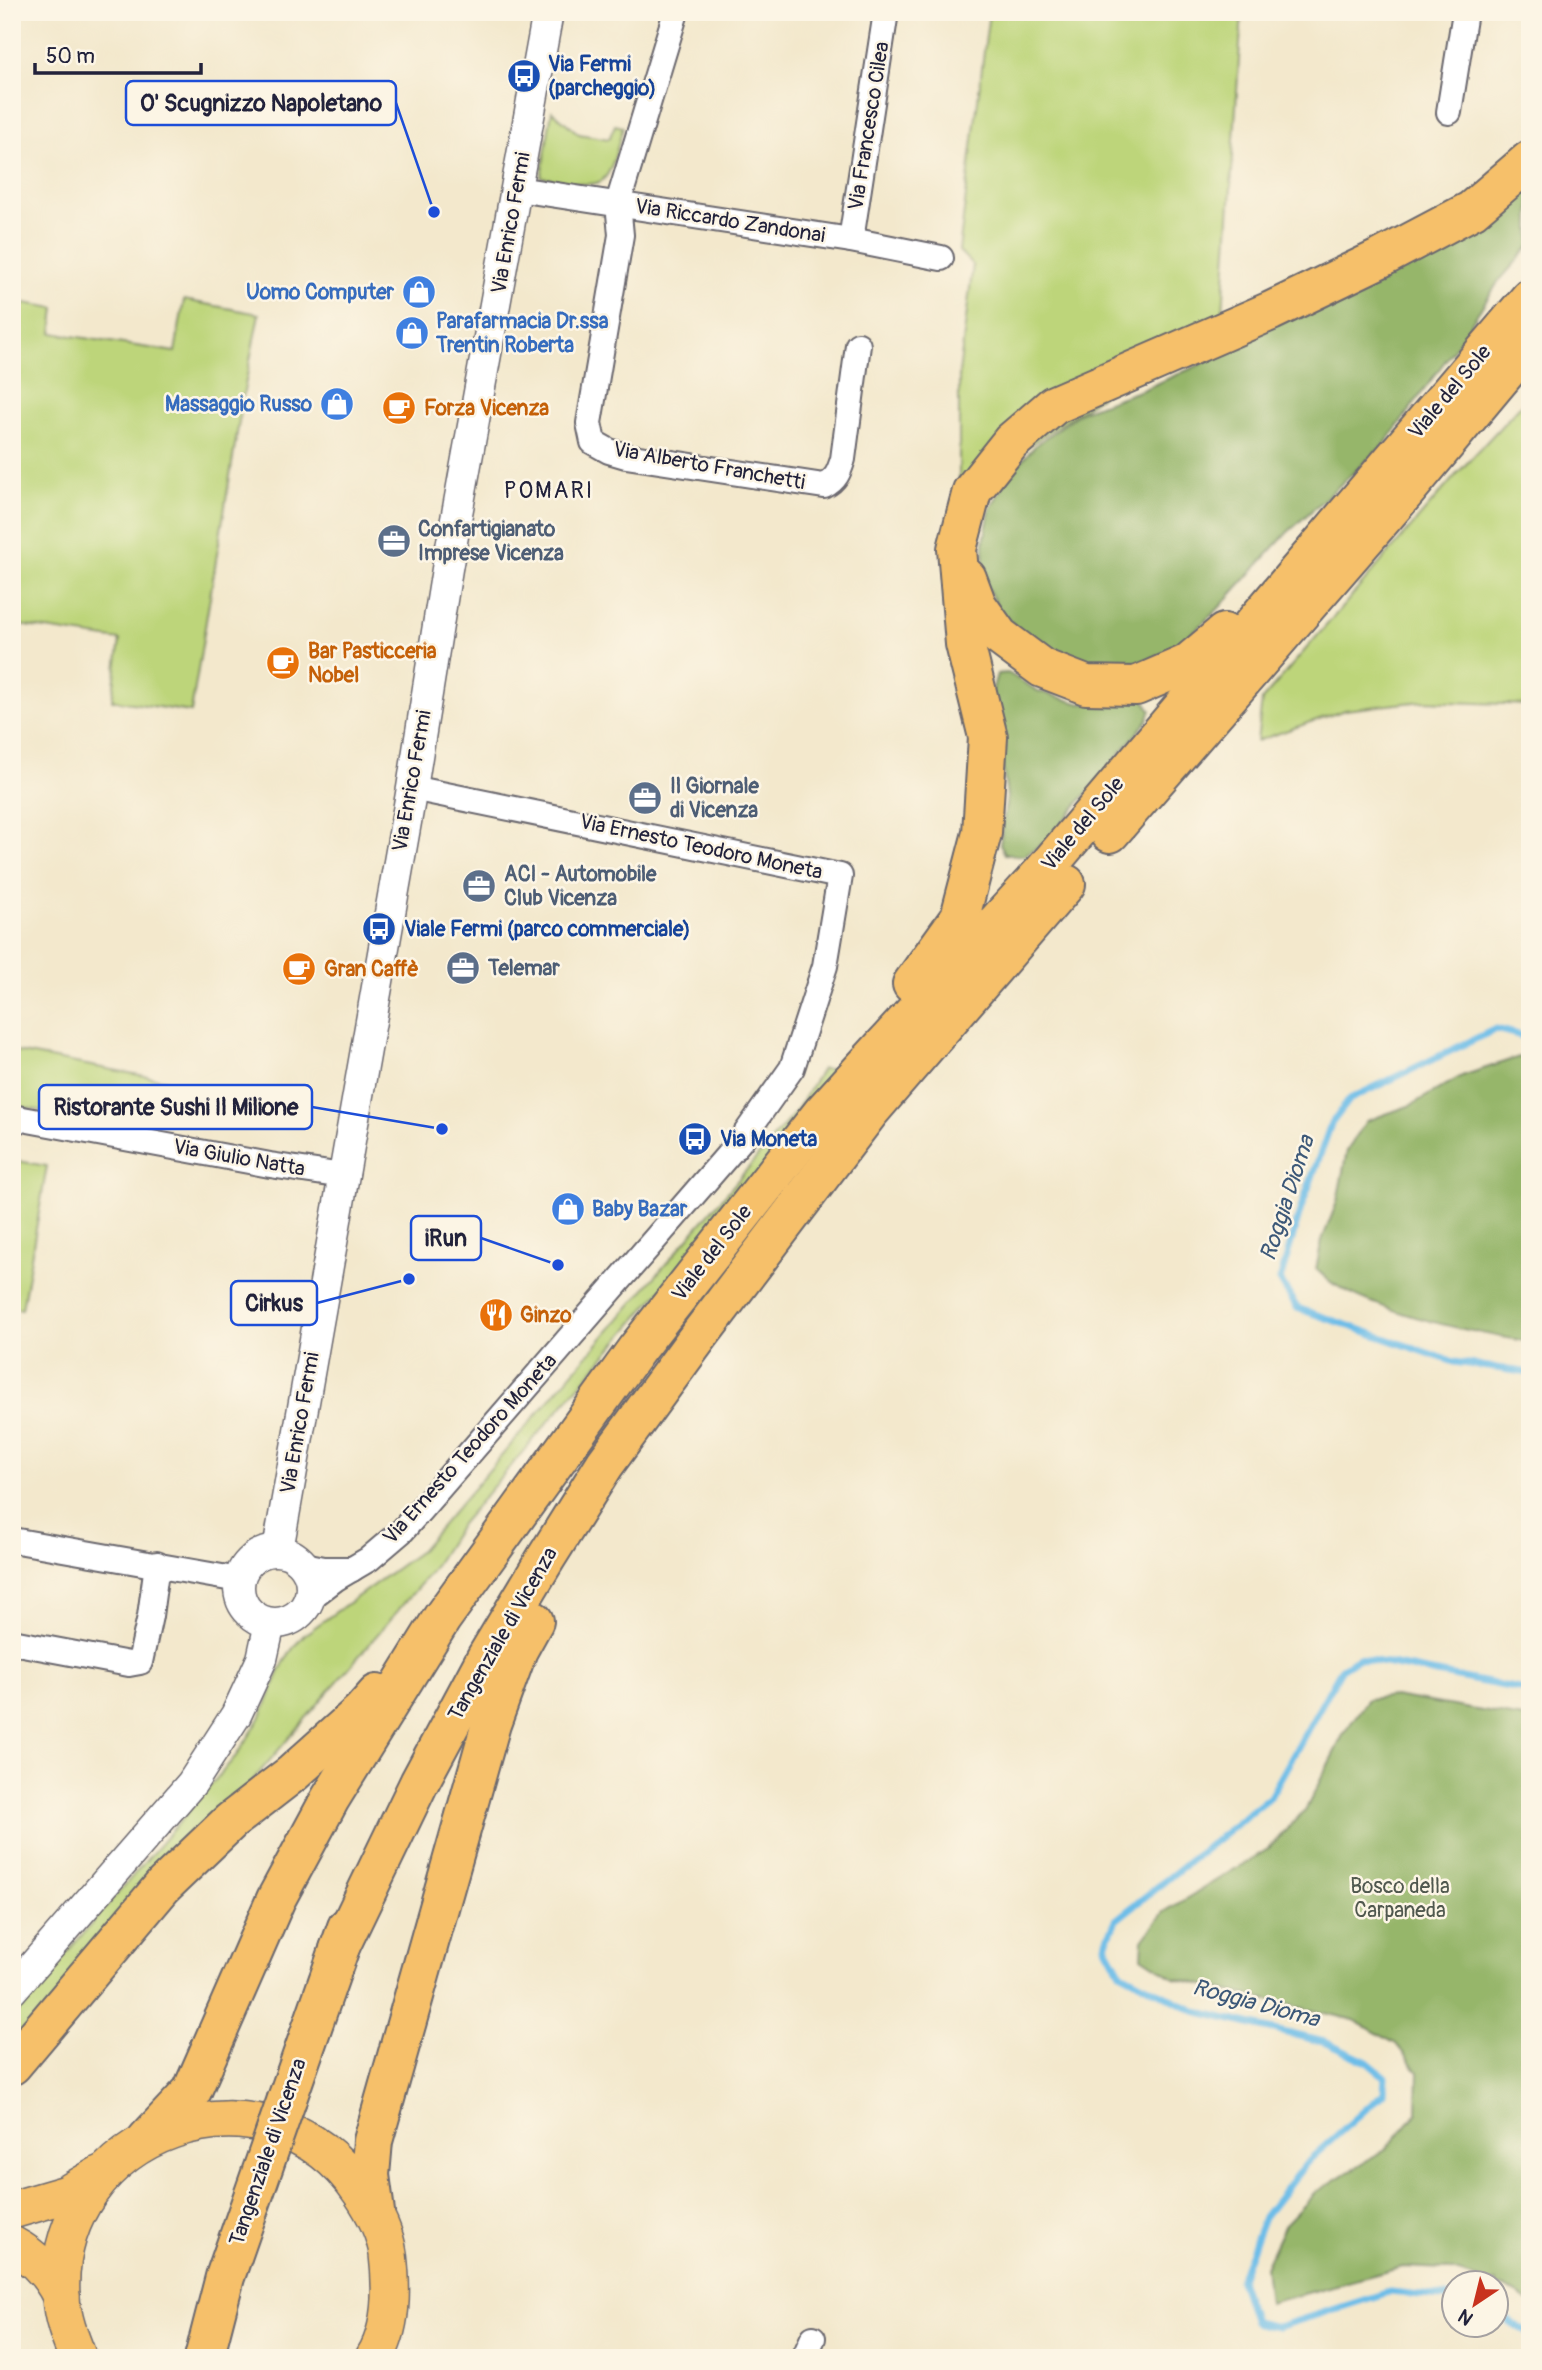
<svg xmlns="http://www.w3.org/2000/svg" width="1542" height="2370" font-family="Pangolin,sans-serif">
  <rect width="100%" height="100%" fill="#fcf5e5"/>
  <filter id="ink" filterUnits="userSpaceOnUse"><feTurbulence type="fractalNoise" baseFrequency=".0143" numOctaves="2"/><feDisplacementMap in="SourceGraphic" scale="14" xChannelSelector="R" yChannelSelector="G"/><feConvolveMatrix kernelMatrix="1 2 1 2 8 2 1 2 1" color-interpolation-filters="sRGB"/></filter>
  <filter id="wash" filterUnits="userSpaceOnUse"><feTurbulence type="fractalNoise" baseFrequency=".00686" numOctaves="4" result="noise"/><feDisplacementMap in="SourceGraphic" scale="28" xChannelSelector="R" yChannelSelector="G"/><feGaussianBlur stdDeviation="1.57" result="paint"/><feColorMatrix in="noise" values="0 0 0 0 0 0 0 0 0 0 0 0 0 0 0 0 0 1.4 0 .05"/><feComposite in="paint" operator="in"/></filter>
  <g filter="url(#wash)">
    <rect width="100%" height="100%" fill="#f3e8cc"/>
    <g fill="#bdd57a" stroke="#707c5a" stroke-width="2">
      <polygon points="989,12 1242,12 1223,313 959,493 959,373 973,265 959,251"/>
      <path d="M552,111L579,134L609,139L615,125L623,127C605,195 607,188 541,177Z"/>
      <polygon points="184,300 259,314 244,391 191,712 112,700 120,640 12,624 12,301 55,308 52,333 175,352"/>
      <polygon points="1530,395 1530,705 1423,701 1345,710 1257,741 1262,700 1456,475"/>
      <polygon points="12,1051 166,1080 154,1128 12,1106"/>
      <path d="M822,1069H837L793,1136L461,1524L430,1573L12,2062V2016L236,1756C244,1743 253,1731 260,1718C276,1686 277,1664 304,1635L419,1552L749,1167L796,1111Z"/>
      <polygon points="12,1160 47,1166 22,1309 12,1308"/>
    </g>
    <g fill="#96b66a" stroke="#5c6c52" stroke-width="2">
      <polygon points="1530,184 1530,246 1499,281 1456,346 1384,445 1287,533 1218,609 1178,646 1148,660 1122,665 1089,664 1028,639 1000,612 983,579 984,541 990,509 1010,473 1036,445 1082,411 1142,390 1197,366 1299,312"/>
      <polygon points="1008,673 1038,691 1081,704 1143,698 1151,710 1147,721 1047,841 1023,856 1005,854 1000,844 1007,797 992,691 997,674"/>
      <path d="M1519,1057L1530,1061V1342C1469,1332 1391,1316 1337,1286C1329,1282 1323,1275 1316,1269L1322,1240L1337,1202L1347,1151L1366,1121L1411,1105L1462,1076Z"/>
      <polygon points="1394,1696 1530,1719 1530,2303 1505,2287 1497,2285 1496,2282 1489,2282 1445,2269 1403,2267 1269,2303 1265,2267 1285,2224 1316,2192 1387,2148 1417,2113 1418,2072 1396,2044 1354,2020 1174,1978 1142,1957 1143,1940 1164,1912 1268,1849 1306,1809 1344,1733 1368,1699"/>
    </g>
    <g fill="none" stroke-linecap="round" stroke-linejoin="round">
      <g stroke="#6dbde8" stroke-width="7">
        <polyline points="1530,1038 1496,1029 1350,1099 1331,1124 1301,1208 1280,1280 1297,1308 1454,1362 1530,1373"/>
        <polyline points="1454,2298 1389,2292 1278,2327 1254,2322 1240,2280 1264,2217 1307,2162 1384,2093 1385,2077 1367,2062 1324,2042 1195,2011 1120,1972 1105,1945 1116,1920 1270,1797 1342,1668 1359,1658 1530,1691"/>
        <polyline points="1496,2313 1527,2332 1530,2337"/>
      </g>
    </g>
  </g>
  <g filter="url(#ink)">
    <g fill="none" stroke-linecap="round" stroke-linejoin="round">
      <g stroke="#6b676e" stroke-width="28">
        <g id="minor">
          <path d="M676,12L618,203L621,235L589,423L593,442L609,451L626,456L824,486C836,480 839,472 843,459L858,345"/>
          <polyline points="1449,112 1465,12"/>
          <polyline points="517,189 851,240 941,258"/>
          <polyline points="851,240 886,12"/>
          <polyline points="12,1117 270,1165 343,1176"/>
          <polyline points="12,1540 239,1580"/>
          <polyline points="304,1565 324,1569 352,1569"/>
          <polyline points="310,1598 335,1579 369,1559 403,1530 741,1140 792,1068 825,966 840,876 412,788"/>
          <polyline points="12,1642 129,1664 140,1662 150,1616 157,1564"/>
          <polyline points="804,2358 813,2338"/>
        </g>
      </g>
      <g stroke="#6b676e" stroke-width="33">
        <g id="tertiary">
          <polyline points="278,1550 412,788 447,569 548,12"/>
          <circle cx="275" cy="1587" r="36"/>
          <polyline points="12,1990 192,1783 236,1715 262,1659 270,1623"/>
        </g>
      </g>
      <g stroke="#6b676e" stroke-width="40">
        <g id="primary">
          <polyline points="12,2210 67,2194 101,2174"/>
          <path d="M12,2245C35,2257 50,2273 61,2296"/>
          <path d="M78,2358C70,2338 62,2318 61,2297C51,2130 268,2053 361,2192C374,2211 385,2231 388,2254C392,2288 393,2328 374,2358"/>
        </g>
      </g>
      <g stroke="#6b676e" stroke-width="42">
        <g id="trunk">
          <polyline points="967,578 977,605 999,636 1042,668 1086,685 1136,686 1187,664 1224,633"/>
          <polyline points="1110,833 1407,490 1530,343"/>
          <polyline points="912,984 960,917 982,833 988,737 965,644 957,549 972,491 1011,442 1054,405 1271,311 1383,257 1472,210 1530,160"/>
          <polyline points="339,1949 419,1783 487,1656 546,1558 605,1464 698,1337 870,1111 1066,884"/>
          <polyline points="12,2065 163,1886 231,1821 293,1773 361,1712 377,1694"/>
          <polyline points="287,2099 347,1927"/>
          <polyline points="147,2139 192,2091 276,1899 330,1799 442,1618 636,1350 823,1112 1042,873 1530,298"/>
          <polyline points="375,2212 370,2175 373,2141 491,1724 518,1650 534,1621"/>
        </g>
      </g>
      <use href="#minor" stroke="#fff" stroke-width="24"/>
      <use href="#tertiary" stroke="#fff" stroke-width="30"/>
      <use href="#primary" stroke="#f6c06b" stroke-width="37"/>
      <use href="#trunk" stroke="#f6c06b" stroke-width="38"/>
      <g stroke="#6b676e" stroke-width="42" stroke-linecap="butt">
        <polyline id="trunk-bridge" points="204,2358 225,2277 287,2099"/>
      </g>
      <use href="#trunk-bridge" stroke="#f6c06b" stroke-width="38"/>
    </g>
  </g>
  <defs>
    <g id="bus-disc" transform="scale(1.75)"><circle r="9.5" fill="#1a4fb4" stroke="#fcf5e5"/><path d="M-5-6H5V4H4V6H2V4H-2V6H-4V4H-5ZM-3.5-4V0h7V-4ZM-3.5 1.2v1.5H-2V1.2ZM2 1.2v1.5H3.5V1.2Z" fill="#fff"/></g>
    <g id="shop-disc" transform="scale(1.75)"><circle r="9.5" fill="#3f7fe0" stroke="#fcf5e5"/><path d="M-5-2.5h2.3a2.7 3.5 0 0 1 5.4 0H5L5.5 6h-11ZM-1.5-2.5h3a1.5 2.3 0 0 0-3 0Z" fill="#fff"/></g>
    <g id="cafe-disc" transform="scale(1.75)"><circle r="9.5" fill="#e8710a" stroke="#fcf5e5"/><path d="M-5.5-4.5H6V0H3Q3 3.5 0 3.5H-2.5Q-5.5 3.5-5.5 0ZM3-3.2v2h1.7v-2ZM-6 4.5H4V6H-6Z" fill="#fff"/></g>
    <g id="office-disc" transform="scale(1.75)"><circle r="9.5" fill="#5c6f8a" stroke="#fcf5e5"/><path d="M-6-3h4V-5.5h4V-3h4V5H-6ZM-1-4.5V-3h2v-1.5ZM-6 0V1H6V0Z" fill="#fff"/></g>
    <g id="restaurant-disc" transform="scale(1.75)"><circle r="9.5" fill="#e8710a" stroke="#fcf5e5"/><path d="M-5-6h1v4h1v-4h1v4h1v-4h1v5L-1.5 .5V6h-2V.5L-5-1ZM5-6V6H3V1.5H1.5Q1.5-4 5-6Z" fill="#fff"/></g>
  </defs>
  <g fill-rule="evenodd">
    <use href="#bus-disc" x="524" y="76"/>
    <use href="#shop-disc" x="419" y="292"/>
    <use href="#shop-disc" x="412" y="333"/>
    <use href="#shop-disc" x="337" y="404"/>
    <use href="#cafe-disc" x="399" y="408"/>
    <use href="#office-disc" x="394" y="541"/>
    <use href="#cafe-disc" x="283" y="663"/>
    <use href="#office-disc" x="645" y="798"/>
    <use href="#office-disc" x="479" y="886"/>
    <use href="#bus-disc" x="379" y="929"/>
    <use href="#office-disc" x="463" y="968"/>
    <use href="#cafe-disc" x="299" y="969"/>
    <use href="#bus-disc" x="695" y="1139"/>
    <use href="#shop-disc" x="568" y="1209"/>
    <use href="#restaurant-disc" x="496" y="1315"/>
  </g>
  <g text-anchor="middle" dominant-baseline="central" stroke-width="5" stroke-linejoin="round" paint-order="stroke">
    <g font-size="21" font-weight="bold" fill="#164399" stroke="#fcf5e5" text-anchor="start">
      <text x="548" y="64">Via Fermi<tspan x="548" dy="24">(parcheggio)</tspan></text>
      <text x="404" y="929">Viale Fermi (parco commerciale)</text>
      <text x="720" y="1139">Via Moneta</text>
    </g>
    <g font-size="21" fill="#22223b" stroke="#fcf5e5">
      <text transform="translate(869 126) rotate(-81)">Via Francesco Cilea</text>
      <text transform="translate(730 221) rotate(9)">Via Riccardo Zandonai</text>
      <text transform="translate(511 223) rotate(-80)">Via Enrico Fermi</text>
      <text transform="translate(1450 392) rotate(-50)">Viale del Sole</text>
      <text transform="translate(709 466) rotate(10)">Via Alberto Franchetti</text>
      <text transform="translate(412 781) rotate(-80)">Via Enrico Fermi</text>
      <text transform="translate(1083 824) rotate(-50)">Viale del Sole</text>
      <text transform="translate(701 847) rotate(12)">Via Ernesto Teodoro Moneta</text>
      <text transform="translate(239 1158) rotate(10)">Via Giulio Natta</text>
      <text transform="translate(712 1253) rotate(-52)">Viale del Sole</text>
      <text transform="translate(300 1423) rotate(-80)">Via Enrico Fermi</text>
      <text transform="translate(470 1449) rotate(-48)">Via Ernesto Teodoro Moneta</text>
      <text transform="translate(503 1634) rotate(-60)">Tangenziale di Vicenza</text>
      <text transform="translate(268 2152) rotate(-71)">Tangenziale di Vicenza</text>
    </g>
    <g font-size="21" font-weight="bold" fill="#366cbe" stroke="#fcf5e5" text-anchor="end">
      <text x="394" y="292">Uomo Computer</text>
      <text x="436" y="321" text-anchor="start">Parafarmacia Dr.ssa<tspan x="436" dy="24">Trentin Roberta</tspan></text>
      <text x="312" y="404">Massaggio Russo</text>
      <text x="592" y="1209" text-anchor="start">Baby Bazar</text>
    </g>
    <g font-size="21" font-weight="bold" fill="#c56008" stroke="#fcf5e5" text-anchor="start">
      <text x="424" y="408">Forza Vicenza</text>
      <text x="308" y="651">Bar Pasticceria<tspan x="308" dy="24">Nobel</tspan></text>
      <text x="324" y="969">Gran Caffè</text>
      <text x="520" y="1315">Ginzo</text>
    </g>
    <g font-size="21" font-weight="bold" fill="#4e5e75" stroke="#fcf5e5" text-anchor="start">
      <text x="418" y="529">Confartigianato<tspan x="418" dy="24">Imprese Vicenza</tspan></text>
      <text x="670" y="786">Il Giornale<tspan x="670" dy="24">di Vicenza</tspan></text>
      <text x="504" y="874">ACI - Automobile<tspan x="504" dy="24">Club Vicenza</tspan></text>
      <text x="488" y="968">Telemar</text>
    </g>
    <g font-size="21" fill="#50584e" stroke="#fcf5e5">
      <text x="1400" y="1886">Bosco della<tspan x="1400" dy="24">Carpaneda</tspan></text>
    </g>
    <g font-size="23" letter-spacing="2" fill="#22223b" stroke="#fcf5e5">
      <text x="549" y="490">POMARI</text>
    </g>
    <g font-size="23" font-style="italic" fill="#3c5878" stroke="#fcf5e5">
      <text transform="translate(1287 1198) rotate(-72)">Roggia Dioma</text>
      <text transform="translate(1256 2003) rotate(15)">Roggia Dioma</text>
    </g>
  </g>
  <path fill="none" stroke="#1d4ed8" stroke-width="2.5" d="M434 212L396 103M442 1129L312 1107M558 1265L481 1238M409 1279L317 1303"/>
  <g fill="#1d4ed8" stroke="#fcf5e5" stroke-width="2.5">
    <circle cx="434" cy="212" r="7"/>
    <circle cx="442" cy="1129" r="7"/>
    <circle cx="558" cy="1265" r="7"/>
    <circle cx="409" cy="1279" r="7"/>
  </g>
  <g fill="#fcf5e5" stroke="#1d4ed8" stroke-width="2.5">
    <rect x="126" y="81" width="270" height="44" rx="7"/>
    <rect x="39" y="1085" width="273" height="44" rx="7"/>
    <rect x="411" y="1216" width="70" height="44" rx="7"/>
    <rect x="231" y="1281" width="86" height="44" rx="7"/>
  </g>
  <g font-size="23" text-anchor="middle" font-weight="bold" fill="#22223b">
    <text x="261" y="111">O' Scugnizzo Napoletano</text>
    <text x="176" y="1115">Ristorante Sushi Il Milione</text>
    <text x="446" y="1246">iRun</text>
    <text x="274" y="1311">Cirkus</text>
  </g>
  <rect width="1542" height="2370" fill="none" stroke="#fcf5e5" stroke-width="42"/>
  <g transform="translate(1475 2304) rotate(215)"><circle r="33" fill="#fcf5e5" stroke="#a5a1a1" stroke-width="2"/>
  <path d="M0-5L12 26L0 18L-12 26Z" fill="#c8321e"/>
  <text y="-10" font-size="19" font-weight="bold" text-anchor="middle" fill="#22223b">N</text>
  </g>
  <path d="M35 63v10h166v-10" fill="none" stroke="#22223b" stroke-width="3.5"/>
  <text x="46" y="63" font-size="21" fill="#22223b" stroke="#fcf5e5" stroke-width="5" paint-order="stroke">50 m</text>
</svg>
